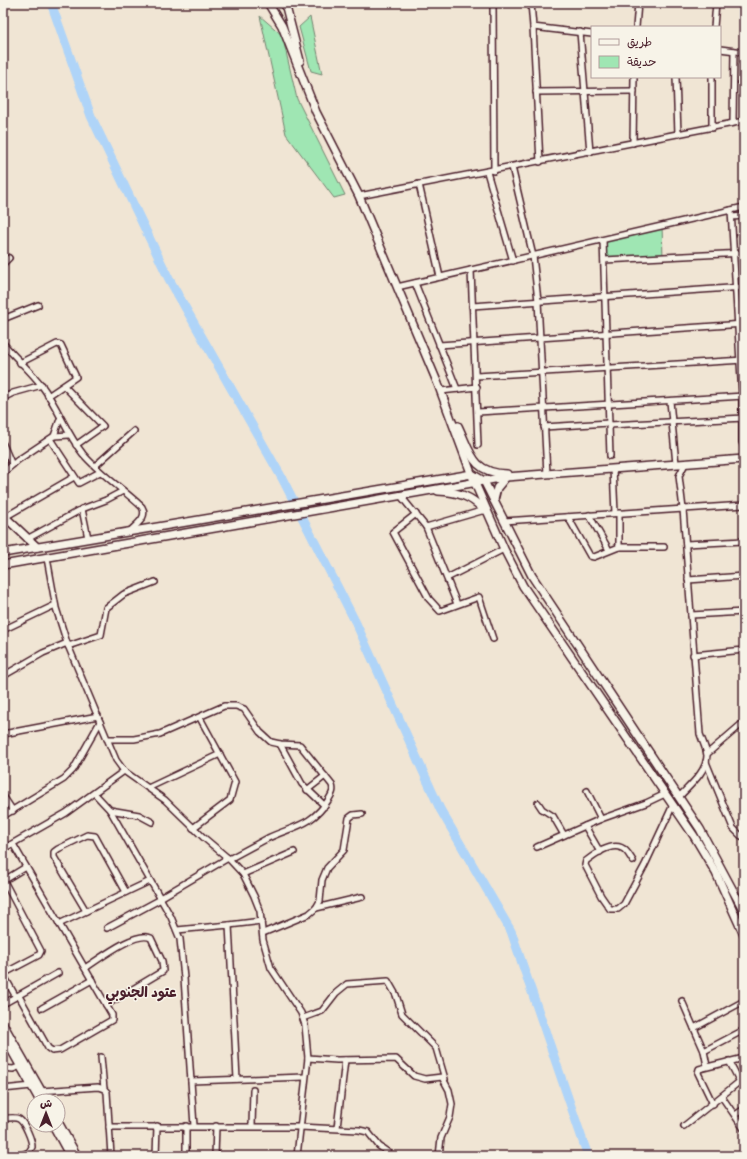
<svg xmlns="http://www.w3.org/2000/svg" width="747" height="1159" font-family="'Gochi Hand','Playpen Sans Arabic',sans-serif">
  <rect width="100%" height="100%" fill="#f0e5d4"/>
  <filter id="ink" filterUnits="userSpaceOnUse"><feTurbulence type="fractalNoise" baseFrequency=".025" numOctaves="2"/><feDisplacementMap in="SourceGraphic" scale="8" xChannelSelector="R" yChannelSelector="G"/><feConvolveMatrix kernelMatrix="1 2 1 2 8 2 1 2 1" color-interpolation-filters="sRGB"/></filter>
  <g filter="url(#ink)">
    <g fill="#9fe6b3" stroke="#74826f">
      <polygon points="260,16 282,35 297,99 345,195 334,198 286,134"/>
      <polygon points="310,17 322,74 311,71 299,27"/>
      <polygon points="662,226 663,257 604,260 603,240"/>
    </g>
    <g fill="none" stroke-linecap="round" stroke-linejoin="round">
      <polyline stroke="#afd4f8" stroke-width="9" points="51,3 91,116 169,279 282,478 356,623 440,809 511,931 588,1156"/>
      <g stroke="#4a1f2b" stroke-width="8">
        <g id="street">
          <polyline points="493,3 494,171"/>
          <polyline points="531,3 533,27 540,162"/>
          <polyline points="533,27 592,34"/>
          <polyline points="636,27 638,3"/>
          <polyline points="714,27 716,3"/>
          <polyline points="580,32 590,152"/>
          <polyline points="720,49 744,52"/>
          <polyline points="676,77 678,134"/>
          <polyline points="536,92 634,91"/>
          <polyline points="733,123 734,51"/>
          <polyline points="712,128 712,77"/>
          <polyline points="633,143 634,77"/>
          <polyline points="512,167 533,256 538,301 547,474"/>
          <polyline points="487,172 513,261"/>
          <polyline points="419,184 440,277"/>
          <polyline points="359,196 744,121"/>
          <polyline points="731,210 742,396 742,442 744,447"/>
          <polyline points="732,217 744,216"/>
          <polyline points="603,240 610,456"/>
          <polyline points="604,260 744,253"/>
          <polyline points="3,264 9,258"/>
          <polyline points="471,270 478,445"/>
          <polyline points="415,283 457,389"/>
          <polyline points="397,287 744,207"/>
          <polyline points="472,306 744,287"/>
          <polyline points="3,319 38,305"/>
          <path d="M3,343C15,358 30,370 42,386C58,407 66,433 83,454C100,474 123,489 142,507C148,517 137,524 130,531"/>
          <polyline points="439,345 744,324"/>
          <polyline points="20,363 57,344 61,345 76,377 48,396"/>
          <polyline points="476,376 744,360"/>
          <polyline points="64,386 103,426 76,445"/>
          <polyline points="441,391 477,387"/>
          <polyline points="3,398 13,393 42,385"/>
          <polyline points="670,401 676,464"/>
          <polyline points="478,412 744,396"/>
          <polyline points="609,425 744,418"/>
          <polyline points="544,427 609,423"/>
          <polyline points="54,436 60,419"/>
          <polyline points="50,439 79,483 100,472"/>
          <polyline points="3,444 12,465"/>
          <polyline points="95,466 134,431"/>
          <polyline points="613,469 615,513"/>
          <polyline points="3,473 18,460 54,436 69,435"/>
          <polyline points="400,495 426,527 485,510"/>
          <polyline points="82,509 88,538"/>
          <polyline points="619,513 619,547"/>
          <polyline points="416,514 393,532 429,599 440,611 479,597 493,639"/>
          <polyline points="589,515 609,550"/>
          <polyline points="5,517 74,477"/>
          <polyline points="568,517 590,556 594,557 619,547 664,547"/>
          <polyline points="504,521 744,505"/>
          <polyline points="426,527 457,604"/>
          <polyline points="27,539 82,509 106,500 123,491"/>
          <polyline points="686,544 744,541"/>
          <path d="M47,558L56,608L67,643L116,760L124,771L165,800L203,837L229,859C242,852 255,845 268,838C294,826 312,826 329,799C332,794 334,791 332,785L300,745L280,744L271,742L260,732L244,709L236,706H224L160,734L134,739H107"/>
          <polyline points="447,578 504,549"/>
          <polyline points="688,580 744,576"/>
          <polyline points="691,615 744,612"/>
          <polyline points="3,630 55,605"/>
          <polyline points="68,646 101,635 106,608 124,594 155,582"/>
          <polyline points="693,655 744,650"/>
          <polyline points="3,676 43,653 67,643"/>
          <polyline points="3,734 98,716"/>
          <polyline points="280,744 302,784 325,806"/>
          <polyline points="707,754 744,722"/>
          <polyline points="706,762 733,828 741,836 744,837"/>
          <polyline points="148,788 220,754"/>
          <polyline points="307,790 325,776"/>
          <polyline points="587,791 601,819"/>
          <polyline points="95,794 110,810 171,917 180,939 184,978 194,1126"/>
          <polyline points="3,796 13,811"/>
          <path d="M679,797C689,786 707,772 707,755C706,748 702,740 700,734L683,509L679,476L685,464"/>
          <polyline points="538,803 542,809 553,816 564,835"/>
          <polyline points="110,810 139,815 152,822"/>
          <polyline points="3,816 64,779 73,770 100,722"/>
          <polyline points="585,826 600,852"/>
          <polyline points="193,828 230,800 235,782 200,718"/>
          <polyline points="13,844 112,1015 112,1020 60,1050 52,1051 48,1048 19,996"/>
          <polyline points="537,847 601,819 646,803 665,794"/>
          <polyline points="3,849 66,813 124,771"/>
          <polyline points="229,859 243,874 254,896 260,911 263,940 271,968 301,1013 305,1025 308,1058 297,1156"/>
          <path d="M633,861C631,858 629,854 626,851C615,839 596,853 586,861L585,865L601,896L610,909H618L624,904L645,865L673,805"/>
          <polyline points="243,874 294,852"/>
          <polyline points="3,881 26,867"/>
          <polyline points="160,898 228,858"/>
          <polyline points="316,908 362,897"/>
          <polyline points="86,911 54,857 54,852 58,849 87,835 95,836 126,892"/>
          <polyline points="59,924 150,881"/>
          <polyline points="229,925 262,921"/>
          <polyline points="107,928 161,899"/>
          <polyline points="177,930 229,925 237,1079"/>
          <polyline points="263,933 309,914 316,908 320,901 322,880 327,868 344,850 349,818 353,815 362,814"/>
          <path d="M85,968C98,960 136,930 151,938L162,961L163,971L106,1005"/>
          <polyline points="3,974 39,955 41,951 4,881"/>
          <polyline points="3,974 16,997"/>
          <polyline points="682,1001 704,1051 744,1030"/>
          <polyline points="3,1004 58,973"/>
          <polyline points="42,1008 92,980"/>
          <polyline points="303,1018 322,1011 336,993 347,984 388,981 396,995 402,1014 436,1048 445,1079"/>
          <polyline points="694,1028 744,1001"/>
          <polyline points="704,1051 707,1066"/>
          <polyline points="101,1057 104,1089"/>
          <polyline points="308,1058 337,1060 396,1059 414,1076 425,1079 442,1077 449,1090 452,1104 450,1117 441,1138 439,1156"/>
          <polyline points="729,1061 740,1082"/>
          <polyline points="3,1068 13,1069 21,1066"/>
          <polyline points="191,1081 305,1077"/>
          <polyline points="3,1089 32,1086"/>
          <polyline points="41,1091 98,1087 104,1089 107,1092 111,1156"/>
          <polyline points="722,1097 744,1129"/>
          <polyline points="713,1104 698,1073 699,1069 744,1058"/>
          <polyline points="735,1115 744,1109"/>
          <path d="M3,1119C8,1118 15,1117 19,1119C25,1123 32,1140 32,1147L29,1152L20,1156"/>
          <polyline points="186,1126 186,1156"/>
          <polyline points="252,1126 253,1090"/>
          <polyline points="684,1126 744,1078"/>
          <polyline points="109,1127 300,1127 359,1130 368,1132 379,1146 393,1156"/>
          <polyline points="337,1128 345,1060"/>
          <polyline points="156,1156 157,1126"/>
          <polyline points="215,1156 216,1126"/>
        </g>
      </g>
      <g stroke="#4a1f2b" stroke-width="10">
        <g id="secondary">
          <polyline points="268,3 282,26 316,112 359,196 438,384 474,481 504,549 523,586 694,836 716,873 744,935"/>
          <polyline points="285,3 300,61"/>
          <polyline points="740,3 744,3"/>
          <path d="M458,426C471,453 472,473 507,474"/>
          <path d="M438,491C458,492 471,496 484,510"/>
          <polyline points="494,500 497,488 506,477"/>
          <polyline points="3,515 37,547"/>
          <polyline points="3,553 472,474 484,481 532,576 700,829 744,911"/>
          <polyline points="3,565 506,477 744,459"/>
          <polyline points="3,1024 47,1101"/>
          <polyline points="3,1035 40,1101"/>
          <polyline points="58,1122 77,1156"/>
          <polyline points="53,1125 70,1156"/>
        </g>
      </g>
      <use href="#street" stroke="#f7f3e8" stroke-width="5"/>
      <use href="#secondary" stroke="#f7f3e8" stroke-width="7"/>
    </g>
  </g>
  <g text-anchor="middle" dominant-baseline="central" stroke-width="3" stroke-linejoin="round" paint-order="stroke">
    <g font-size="14" font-weight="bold" fill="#4a1f2b" stroke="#f7f3e8">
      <text x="141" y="994">عتود الجنوبي</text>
    </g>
  </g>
  <rect width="747" height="1159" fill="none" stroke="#f7f3e8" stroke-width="16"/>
  <rect x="8" y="8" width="731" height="1143" fill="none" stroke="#4a1f2b" stroke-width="1.5" filter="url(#ink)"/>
  <rect x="591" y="26" width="130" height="52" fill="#f7f3e8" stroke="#b29e9c"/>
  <rect x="599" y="39" width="20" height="6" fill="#f7f3e8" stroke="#b29e9c"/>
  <text x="627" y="46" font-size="12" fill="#4a1f2b">طريق</text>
  <rect x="599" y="56" width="20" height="12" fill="#9fe6b3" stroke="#b29e9c"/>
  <text x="627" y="66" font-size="12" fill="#4a1f2b">حديقة</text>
  <g transform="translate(46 1113)"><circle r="19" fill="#f7f3e8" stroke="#b29e9c"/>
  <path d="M0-3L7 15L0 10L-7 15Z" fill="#4a1f2b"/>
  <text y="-6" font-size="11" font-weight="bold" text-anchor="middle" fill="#4a1f2b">ش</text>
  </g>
</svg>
